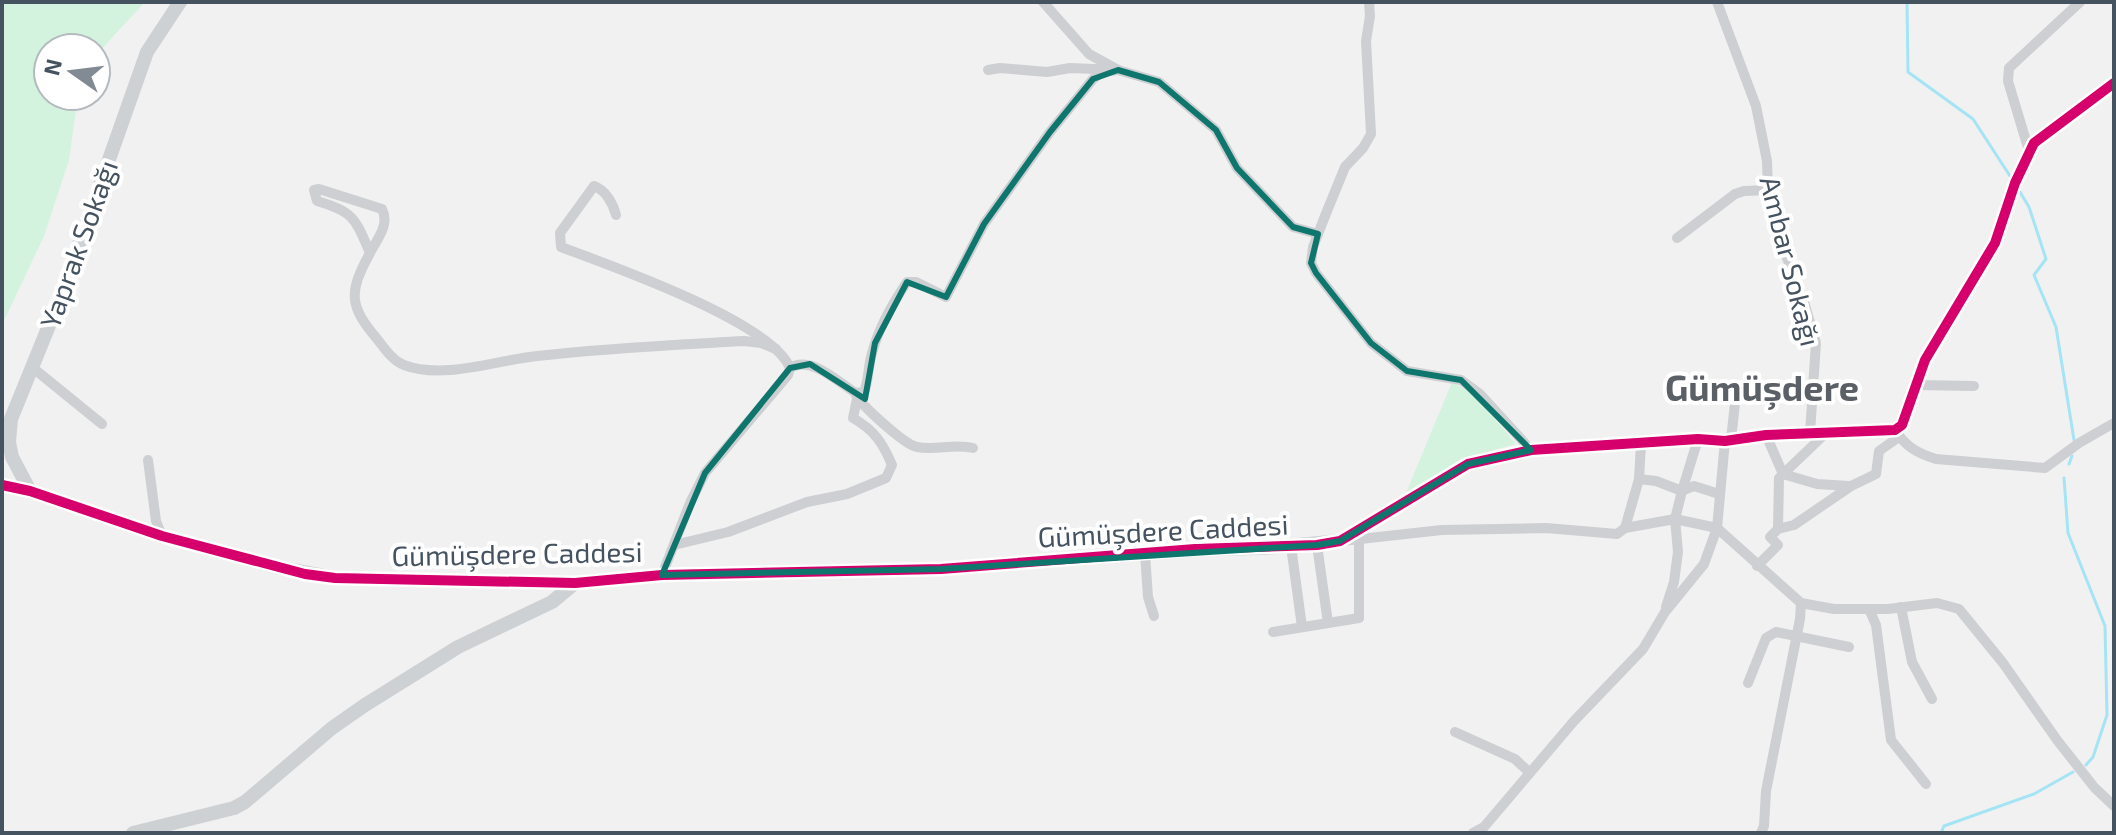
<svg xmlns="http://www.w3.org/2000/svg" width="2116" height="835" font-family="'Exo 2',sans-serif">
  <rect width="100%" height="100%" fill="#f2f1f1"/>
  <g fill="#d3f3df">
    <polygon points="2,2 145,2 96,55 96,48 48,48 48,96 78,96 69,160 44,236 2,325"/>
    <polygon points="1452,382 1475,395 1516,444 1464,458 1406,493"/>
  </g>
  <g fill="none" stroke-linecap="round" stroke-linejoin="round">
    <g stroke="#a4e4f4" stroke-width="3">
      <polyline points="1907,2 1908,72 1973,119 2010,176"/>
      <polyline points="2020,192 2029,207 2046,259 2034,275 2056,327 2074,440"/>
      <polyline points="2069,464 2072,456"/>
      <polyline points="2064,478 2068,533 2105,626 2107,715 2093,757 2086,765"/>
      <polyline points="1941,833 1944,826 2034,794 2073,772"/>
    </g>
    <g stroke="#cdcfd2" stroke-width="10">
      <polyline points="1043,2 1089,54 1118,70 1159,82 1216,130 1237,168 1293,227 1318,234"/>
      <polyline points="1369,2 1370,16 1366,41 1371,134 1363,148 1345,167 1325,216 1313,247 1311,263 1316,273 1371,343 1407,371 1461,380 1480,394 1531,450"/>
      <polyline points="1717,2 1756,106 1767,161 1768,190 1780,240 1804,302 1816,343 1810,433"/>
      <polyline points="2029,151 2008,81 2009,68 2080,2"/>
      <path d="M616,215C613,204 606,190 594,186L560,233L561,247C609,265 772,322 790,368L788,375L705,473L690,503L662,575"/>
      <polyline points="1677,238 1735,194 1744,191 1768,190"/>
      <path d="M370,253C377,239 390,225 382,209L319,189L314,190L317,201C354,212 355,218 370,253C348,293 349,306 378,340C385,349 393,361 404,365C443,380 497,360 537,356C606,348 675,345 744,341L761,343L776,349"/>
      <polyline points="33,368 102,424"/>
      <path d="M790,368C811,355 838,382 856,393L864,392C869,380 868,366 872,353C879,327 892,304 907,282H916L946,297L984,224L1050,132L1093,79L1102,72L1118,70L1070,68L1047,72L1000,68L988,70"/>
      <polyline points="1915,385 1974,386"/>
      <path d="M856,395C862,406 905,445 917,447C936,451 953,443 973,448"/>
      <path d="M1895,430C1906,447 1917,453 1936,459L2045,468L2079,443L2114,423"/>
      <polyline points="1766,435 1783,474 1817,484 1849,486"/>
      <polyline points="1731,440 1735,403"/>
      <polyline points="148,460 156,521 162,536"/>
      <polyline points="1639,479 1656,481 1682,491 1698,439"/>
      <polyline points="2,485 30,491"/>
      <polyline points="1625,528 1639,479 1641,444"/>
      <polyline points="1778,529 1779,478 1827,432"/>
      <polyline points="1342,541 1442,530 1546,528 1617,534 1625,528 1675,519 1717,528 1801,603 1834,609 1888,609 1937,603 1959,609 2003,663 2057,740 2094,787 2114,806"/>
      <path d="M674,545L728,532L807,502L847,494L886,478L892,465C883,443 874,430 853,418L857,399"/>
      <polyline points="1317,545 1328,623"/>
      <polyline points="1291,546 1302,627"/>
      <polyline points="1145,554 1148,597 1154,616"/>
      <polyline points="1757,566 1778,545 1770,537 1778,529 1794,525 1851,486 1876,474 1879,451 1899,437"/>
      <polyline points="1666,607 1674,582 1678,552 1675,519 1682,491 1694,486 1719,494"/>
      <polyline points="1901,607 1912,662 1932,699"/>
      <polyline points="1869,609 1876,625 1891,740 1926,784"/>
      <polyline points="1273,632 1359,618 1359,540"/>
      <polyline points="1748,683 1766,638 1776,632 1849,647"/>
      <polyline points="1455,732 1515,759 1529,772"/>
      <polyline points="1473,833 1484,827 1574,721 1643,649 1665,612 1704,564 1717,528 1725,441"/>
      <polyline points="1761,833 1764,826 1766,791 1800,619 1801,603"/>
    </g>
    <g stroke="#cdd1d4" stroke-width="14">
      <polyline points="180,2 147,52 59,301 11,419 9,442 12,457 30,491 162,536 276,567 335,578 575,583 662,575 941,569 1195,549 1264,548 1340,541 1468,464 1531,450 1698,439 1725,441 1766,435 1895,430 1902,425 1925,360 1995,243 2015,183 2034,143 2114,83"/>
      <polyline points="133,833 234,808 245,802 332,728 365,705 458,647 552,602 575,583"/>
    </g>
    <g stroke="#fff" stroke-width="15">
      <polyline id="cycleway" points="2,485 30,491 162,536 305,574 335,578 575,583 662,575 941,569 1195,549 1317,545 1340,541 1468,464 1531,450 1698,439 1725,441 1766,435 1895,430 1902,425 1925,360 1995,243 2015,183 2034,143 2114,83"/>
    </g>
    <use href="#cycleway" stroke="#d6006c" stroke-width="10"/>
  </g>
  <path fill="none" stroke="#0f766e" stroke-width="6" stroke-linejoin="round" d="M1118,70L1159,82L1216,130L1237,168L1293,227L1318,234L1311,263L1316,273L1371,343L1407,371L1461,380L1531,450L1468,464L1340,541L1317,545L941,569L662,575L705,473L790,368L810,364L865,399L875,343L907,282L946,297L984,224L1050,132L1093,79Z"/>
  <g text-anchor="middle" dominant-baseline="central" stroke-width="8" stroke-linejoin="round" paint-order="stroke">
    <g font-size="28" fill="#455360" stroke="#fff">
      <text transform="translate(78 244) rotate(-70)">Yaprak Sokağı</text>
      <text transform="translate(1791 261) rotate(76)">Ambar Sokağı</text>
      <text transform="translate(1163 530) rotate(-3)">Gümüşdere Caddesi</text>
      <text transform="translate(517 553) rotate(-1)">Gümüşdere Caddesi</text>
    </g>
    <g font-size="36" font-weight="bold" fill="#5b6066" stroke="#fff">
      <text x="1762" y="386">Gümüşdere</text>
    </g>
  </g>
  <rect width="2116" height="835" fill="none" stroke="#455360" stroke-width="8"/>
  <g transform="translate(72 72) rotate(284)"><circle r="38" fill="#ffffff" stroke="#b5babf" stroke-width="2"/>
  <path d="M0-6L14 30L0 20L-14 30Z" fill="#828a93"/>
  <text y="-12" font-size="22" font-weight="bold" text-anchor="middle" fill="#455360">N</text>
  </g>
</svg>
